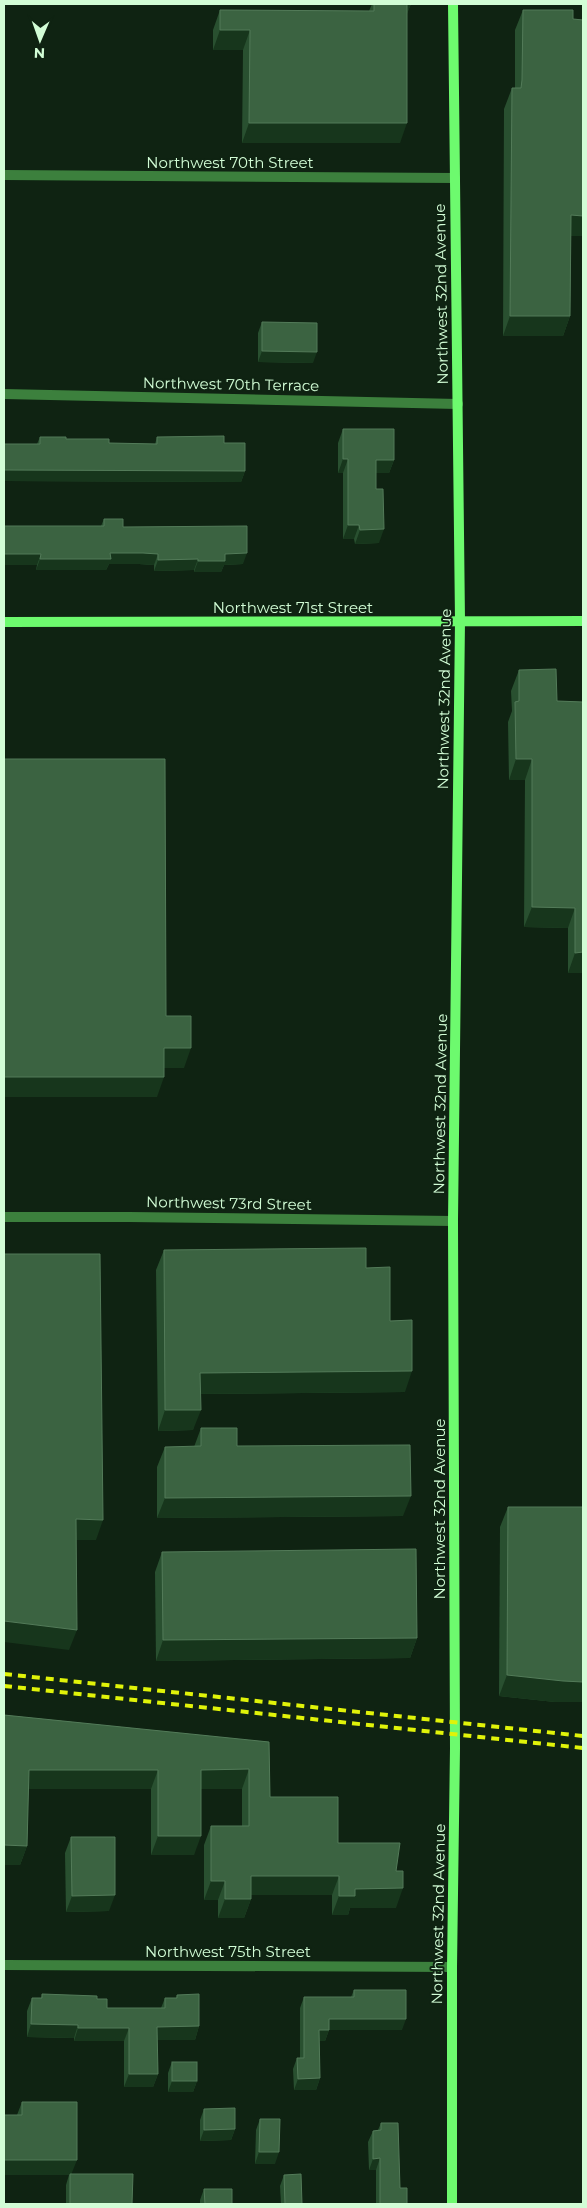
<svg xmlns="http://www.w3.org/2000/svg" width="587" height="2208" font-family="Montserrat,sans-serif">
  <rect width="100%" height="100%" fill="#0f2312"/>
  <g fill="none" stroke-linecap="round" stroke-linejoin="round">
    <g stroke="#3c803d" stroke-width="10">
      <polyline points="4,175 455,178"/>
      <polyline points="4,394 458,404"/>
      <polyline points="4,1217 129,1217 453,1221"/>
      <polyline points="4,1965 452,1967"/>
    </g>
    <g stroke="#6dfa6e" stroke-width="10">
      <polyline points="4,622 583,621"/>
      <polyline points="452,2204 452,1967 455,1748 453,1221 460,621 453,4"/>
    </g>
    <g stroke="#e0f309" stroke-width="4" stroke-dasharray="8 6" stroke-linecap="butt">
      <polyline points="4,1674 583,1736"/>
      <polyline points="4,1686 583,1748"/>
    </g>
  </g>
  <g fill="#295030">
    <polygon points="372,4 411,4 407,13 400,143 242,143 243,50 213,50 213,30 220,10 369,11"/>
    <polygon points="523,10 573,19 583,20 583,236 571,236 570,316 563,336 503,336 504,109 512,88 515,88 515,30"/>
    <polygon points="262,322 313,363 258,362 258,333"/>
    <polygon points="343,429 394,460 389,473 376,473 376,489 379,543 355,544 354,539 343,539 343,473 338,473 338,443"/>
    <polygon points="40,437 66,439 109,443 155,444 157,437 224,443 245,471 241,482 4,481 4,444 37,444"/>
    <polygon points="104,519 123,527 243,564 224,565 221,572 194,572 194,570 154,571 154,565 139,564 109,564 106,570 36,570 37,565 4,565 101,526"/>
    <polygon points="519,670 557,701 583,702 583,973 568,973 568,928 524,927 525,780 509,780 508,722 512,711 511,691"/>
    <polygon points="164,1250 366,1268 390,1321 405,1392 200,1394 193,1430 158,1431 156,1270"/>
    <polygon points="201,1428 237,1446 403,1516 157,1518 157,1467 165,1447 194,1447"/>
    <polygon points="508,1507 583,1507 583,1702 555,1702 499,1696 500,1527"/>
    <polygon points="162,1552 417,1638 410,1658 156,1661 155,1572"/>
    <polygon points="4,1715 269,1742 270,1797 338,1843 396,1871 396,1908 350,1908 348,1915 332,1915 332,1895 251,1895 251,1899 244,1918 218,1918 218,1900 204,1900 204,1845 211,1826 242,1826 242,1789 201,1789 194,1855 151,1855 151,1789 28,1789 27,1846 20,1865 4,1865"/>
    <polygon points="71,1837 109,1911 66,1912 65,1853"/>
    <polygon points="354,1990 402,2030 329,2030 325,2041 319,2041 320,2078 316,2090 294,2090 293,2069 297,2058 300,2058 300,2008 304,1997 351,1997"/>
    <polygon points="42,1994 97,1999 107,2008 161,2008 165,1998 176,1998 177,1995 199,2026 195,2040 157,2040 158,2074 153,2087 124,2087 124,2041 74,2041 74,2038 27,2037 27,2011 32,1998 41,1998"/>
    <polygon points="172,2062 197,2081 193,2092 168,2092 168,2073"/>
    <polygon points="22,2102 72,2174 132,2204 66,2204 66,2185 69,2175 4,2175 4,2115 17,2115"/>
    <polygon points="204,2109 235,2129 231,2140 200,2141 200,2120"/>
    <polygon points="260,2119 275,2164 255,2164 256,2130"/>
    <polygon points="381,2123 400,2188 407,2204 376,2204 376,2170 369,2170 368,2142 373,2131 378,2130"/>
    <polygon points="284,2175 302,2204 281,2204 280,2186"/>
    <polygon points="204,2189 232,2204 200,2204 200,2200"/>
  </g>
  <g fill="#17361c">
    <polygon points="407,4 411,4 403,24"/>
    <polygon points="220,30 250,30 243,50 213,50"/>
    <polygon points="249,123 407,123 400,143 242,143"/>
    <polygon points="571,215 583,216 583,236 563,236"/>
    <polygon points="510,316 570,316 563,336 503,336"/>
    <polygon points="262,351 317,352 313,363 258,362"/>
    <polygon points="343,459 348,459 343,473 338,473"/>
    <polygon points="376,460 394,460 389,473 371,473"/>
    <polygon points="4,470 245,471 241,482 4,481"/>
    <polygon points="348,525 359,525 354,539 343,539"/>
    <polygon points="384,529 379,543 355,544 360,530"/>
    <polygon points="110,553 143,553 158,554 154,565 139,564 109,564 106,570 36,570 40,559"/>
    <polygon points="247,553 243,564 224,565 221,572 194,572 198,561 225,554"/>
    <polygon points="4,554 41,554 37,565 4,565"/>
    <polygon points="198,559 194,570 154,571 158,560"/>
    <polygon points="516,759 532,759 525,780 509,780"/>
    <polygon points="532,907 575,908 568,928 524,927"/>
    <polygon points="583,952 583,973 568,973 575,953"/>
    <polygon points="164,1048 191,1048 184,1068 157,1068"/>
    <polygon points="4,1077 164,1077 157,1097 4,1097"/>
    <polygon points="412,1371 405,1392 193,1394 200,1373"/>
    <polygon points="165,1410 201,1410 193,1430 158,1431"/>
    <polygon points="411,1496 403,1516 157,1518 165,1498"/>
    <polygon points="76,1519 103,1520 96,1540 69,1540"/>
    <polygon points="4,1621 77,1630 69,1650 4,1642"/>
    <polygon points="417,1638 410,1658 156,1661 163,1640"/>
    <polygon points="507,1675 583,1682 583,1702 555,1702 499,1696"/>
    <polygon points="249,1769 242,1789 194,1789 201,1770"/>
    <polygon points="29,1770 158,1770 151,1789 22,1789"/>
    <polygon points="158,1836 201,1836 194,1855 151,1855"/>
    <polygon points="4,1845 27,1846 20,1865 4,1865"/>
    <polygon points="251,1876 339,1876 332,1895 244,1895"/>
    <polygon points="211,1881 225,1881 218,1900 204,1900"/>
    <polygon points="403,1888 396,1908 350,1908 348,1915 332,1915 339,1896 355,1889"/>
    <polygon points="115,1895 109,1911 66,1912 72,1896"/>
    <polygon points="225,1899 251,1899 244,1918 218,1918"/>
    <polygon points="329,2019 406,2019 402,2030 329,2030 325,2041 315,2041 319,2030"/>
    <polygon points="31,2024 78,2025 74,2038 27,2037"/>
    <polygon points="199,2026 195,2040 152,2040 157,2027"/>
    <polygon points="78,2028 129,2028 124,2041 74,2041"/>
    <polygon points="129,2074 158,2074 153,2087 124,2087"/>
    <polygon points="320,2078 316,2090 294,2090 298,2079"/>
    <polygon points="172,2081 197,2081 193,2092 168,2092"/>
    <polygon points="235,2129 231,2140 200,2141 204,2130"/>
    <polygon points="259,2152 279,2152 275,2164 255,2164"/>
    <polygon points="380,2158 376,2170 369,2170 373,2159"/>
    <polygon points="4,2160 77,2160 71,2175 4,2175"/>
  </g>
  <g fill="#3b6341" stroke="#537b59">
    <polygon points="374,4 411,4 407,4 407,123 249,123 250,30 220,30 220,10 374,11"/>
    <polygon points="523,10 573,10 573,19 583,20 583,216 571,215 570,316 510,316 512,88 521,88 522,80"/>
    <polygon points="262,322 317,323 317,352 262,351"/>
    <polygon points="343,429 394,429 394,460 376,460 376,489 383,489 384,529 360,530 359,525 348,525 348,459 343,459"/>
    <polygon points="224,436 224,443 245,443 245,471 4,470 4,444 40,444 40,437 66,437 66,439 109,439 109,443 157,444 157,437"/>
    <polygon points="104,519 123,519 123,527 247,526 247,553 225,554 225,561 198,561 198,559 158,560 158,554 143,553 110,553 111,559 40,559 41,554 4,554 4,526 104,526"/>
    <polygon points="556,669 557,701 583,702 583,952 575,953 575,908 532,907 532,759 516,759 515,702 519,701 519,670"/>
    <polygon points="4,759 165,759 166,1016 191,1016 191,1048 164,1048 164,1077 4,1077"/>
    <polygon points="366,1248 366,1268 390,1267 390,1321 412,1320 412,1371 200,1373 201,1410 165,1410 164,1250"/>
    <polygon points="4,1254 100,1254 103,1520 76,1519 77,1630 4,1621"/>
    <polygon points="201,1428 237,1428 237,1446 410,1445 411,1496 165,1498 165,1447 201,1446"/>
    <polygon points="508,1507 583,1507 583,1682 563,1681 507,1675"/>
    <polygon points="416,1549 417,1638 163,1640 162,1552"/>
    <polygon points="4,1715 269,1742 270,1797 338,1797 338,1843 400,1843 396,1871 403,1871 403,1888 355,1889 355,1896 339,1896 339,1876 251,1876 251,1899 225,1899 225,1881 211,1881 211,1826 249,1826 249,1769 201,1770 201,1836 158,1836 158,1770 29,1770 27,1846 4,1845"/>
    <polygon points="71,1837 115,1837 115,1895 72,1896"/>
    <polygon points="354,1990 406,1990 406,2019 329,2019 329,2030 319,2030 320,2078 298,2079 297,2058 304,2058 304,1997 354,1997"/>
    <polygon points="42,1994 97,1996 97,1999 107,1999 107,2008 165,2008 165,1998 177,1998 177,1995 199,1994 199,2026 157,2027 158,2074 129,2074 129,2028 78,2028 78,2025 31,2024 32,1998 42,1998"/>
    <rect x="172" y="2062" width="25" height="19"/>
    <polygon points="22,2102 77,2102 77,2160 4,2160 4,2115 22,2115"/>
    <polygon points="235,2108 235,2129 204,2130 204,2109"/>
    <polygon points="260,2119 280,2119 279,2152 259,2152"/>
    <polygon points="381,2123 398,2123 400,2188 407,2188 407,2204 380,2204 380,2158 373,2159 373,2131 381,2130"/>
    <polygon points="70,2174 133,2174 132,2204 70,2204"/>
    <polygon points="301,2174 302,2204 285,2204 284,2175"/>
    <polygon points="204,2189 232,2189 232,2204 205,2204"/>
  </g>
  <g text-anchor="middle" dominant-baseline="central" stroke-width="4" stroke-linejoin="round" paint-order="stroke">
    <g font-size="15" fill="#d2fdd6" stroke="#0f2312">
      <text x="230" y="162">Northwest 70th Street</text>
      <text transform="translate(441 294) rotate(-91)">Northwest 32nd Avenue</text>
      <text transform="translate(231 384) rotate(1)">Northwest 70th Terrace</text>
      <text x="293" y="607">Northwest 71st Street</text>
      <text transform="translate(444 699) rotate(-89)">Northwest 32nd Avenue</text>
      <text transform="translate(440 1104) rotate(-89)">Northwest 32nd Avenue</text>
      <text transform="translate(229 1203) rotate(1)">Northwest 73rd Street</text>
      <text transform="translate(439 1509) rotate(-90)">Northwest 32nd Avenue</text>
      <text transform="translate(438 1914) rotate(-89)">Northwest 32nd Avenue</text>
      <text x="228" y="1951">Northwest 75th Street</text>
    </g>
  </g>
  <rect width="587" height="2208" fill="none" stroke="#d2fdd6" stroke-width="10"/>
  <g transform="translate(40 40) rotate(182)" stroke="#0f2312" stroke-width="4" paint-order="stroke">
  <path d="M0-4L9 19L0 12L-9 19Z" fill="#d2fdd6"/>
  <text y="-8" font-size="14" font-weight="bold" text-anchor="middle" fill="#d2fdd6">N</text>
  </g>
</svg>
